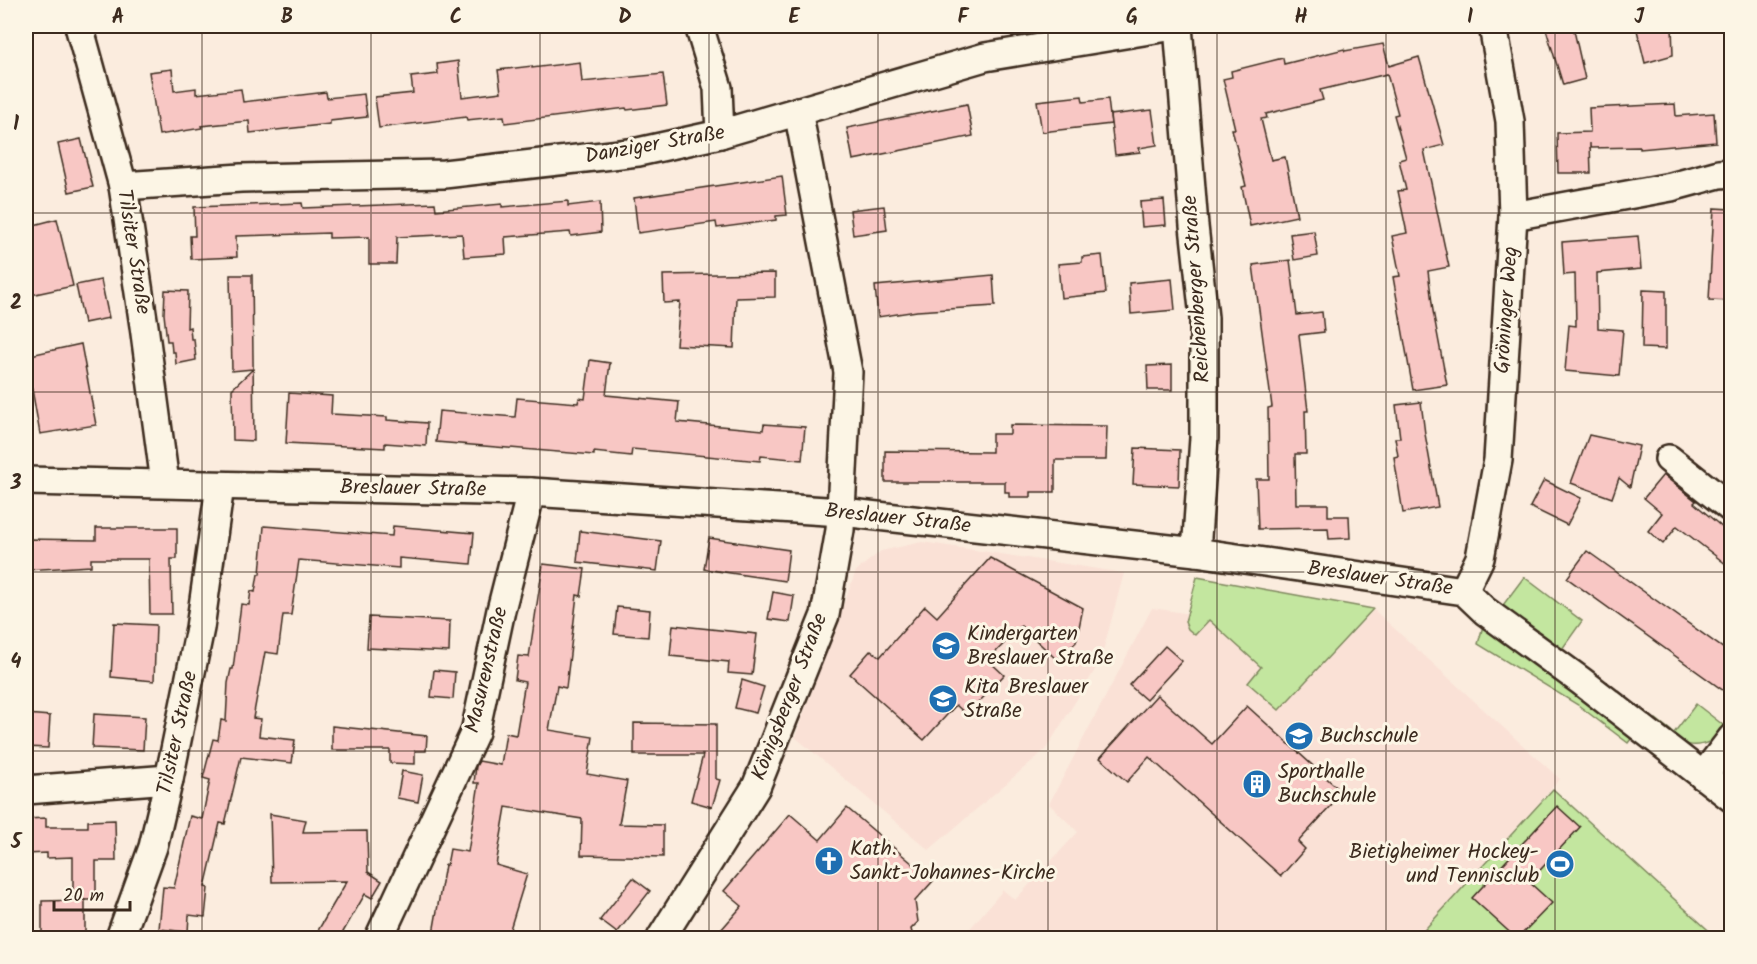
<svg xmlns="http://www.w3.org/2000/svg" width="1757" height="964" font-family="Kalam,sans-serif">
  <rect width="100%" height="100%" fill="#fbecde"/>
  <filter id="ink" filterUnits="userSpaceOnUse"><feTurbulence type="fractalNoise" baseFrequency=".0167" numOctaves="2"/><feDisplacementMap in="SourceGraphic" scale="12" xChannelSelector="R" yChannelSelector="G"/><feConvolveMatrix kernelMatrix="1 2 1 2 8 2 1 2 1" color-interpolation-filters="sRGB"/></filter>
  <g filter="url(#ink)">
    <g fill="#fae1d6">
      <polygon points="922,542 1124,573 1100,662 1046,749 929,850 795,737 856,571 881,551"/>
      <polygon points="1152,608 1210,617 1296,692 1374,610 1560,779 1417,938 962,938 1003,890 1015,900 1078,832 1049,804"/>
    </g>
    <g fill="#c3e69f" stroke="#7f885e" stroke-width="1.5">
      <polygon points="1197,577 1373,609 1279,710 1248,683 1261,667 1209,620 1195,635 1188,629 1185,622"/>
      <polygon points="1524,577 1582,621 1562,649 1580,662 1576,666 1500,609"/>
      <polygon points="1483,626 1634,735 1628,743 1578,705 1478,644"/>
      <path d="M1696,704L1727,728C1699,758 1678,744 1652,723L1656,719L1674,733Z"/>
      <polygon points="1553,789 1717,938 1417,938"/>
    </g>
    <g fill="#f8c7c4" stroke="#3b2a1e" stroke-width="1.5">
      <polygon points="1545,26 1573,26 1585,79 1563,85"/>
      <polygon points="1636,26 1672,26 1673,55 1645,63"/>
      <polygon points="1383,44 1389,66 1419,57 1444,145 1424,150 1449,267 1428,271 1433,311 1447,385 1413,390 1393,277 1400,276 1392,236 1407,233 1398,191 1406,190 1399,160 1406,158 1394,115 1398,114 1387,74 1320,90 1323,100 1266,114 1267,118 1261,119 1271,160 1285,157 1297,216 1250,226 1242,187 1246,186 1232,129 1235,129 1223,79 1232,77 1231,71 1283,58 1284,64 1344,49 1345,51"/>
      <polygon points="458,61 462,97 501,92 498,70 532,66 532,68 580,62 582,82 663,74 667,105 627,110 626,108 505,123 504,116 467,120 466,117 379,128 375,97 413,93 411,77 438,74 437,64"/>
      <polygon points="172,69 174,91 196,88 196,94 241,89 243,102 326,92 327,98 364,94 367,117 330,121 330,124 250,133 249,121 201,126 202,128 159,135 149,72"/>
      <polygon points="1082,96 1083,102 1108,99 1111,124 1042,132 1037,101"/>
      <polygon points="967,104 973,136 853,160 847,128"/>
      <polygon points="1675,104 1676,116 1714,113 1716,142 1640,149 1640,147 1590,148 1590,143 1591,173 1558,173 1557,133 1590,132 1589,108"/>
      <polygon points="1152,110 1157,145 1139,148 1140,152 1115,155 1110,115"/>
      <polygon points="81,139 93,187 69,192 58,144"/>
      <polygon points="782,176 787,215 776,216 776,220 717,228 716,222 638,233 634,198"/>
      <polygon points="1164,200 1166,225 1142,227 1140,202"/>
      <polygon points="568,201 568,206 600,202 601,232 571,236 570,232 505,237 506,254 464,257 462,234 397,237 396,264 369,264 369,237 329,238 329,233 236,236 237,257 191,259 190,236 195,236 194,207 302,203 303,208 435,203 436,210 502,204 502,207"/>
      <polygon points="884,206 887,230 853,235 850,210"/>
      <polygon points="1714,208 1731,209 1731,301 1709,300"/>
      <polygon points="57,219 73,286 26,296 26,227"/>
      <polygon points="1314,231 1318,256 1294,260 1290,234"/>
      <polygon points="1638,236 1641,269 1597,273 1598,328 1623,330 1619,376 1565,371 1569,325 1576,326 1575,274 1564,275 1562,242"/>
      <polygon points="1102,255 1106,293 1061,298 1058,264 1082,262 1082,257"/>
      <polygon points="1290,260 1297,315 1322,312 1324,332 1299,335 1308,411 1305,411 1306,454 1295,454 1296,504 1328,504 1328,516 1349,516 1350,538 1329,539 1328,528 1258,529 1256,479 1269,479 1268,408 1272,407 1253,265"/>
      <polygon points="775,273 775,297 736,298 734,348 676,345 680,302 664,303 663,275"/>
      <polygon points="230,275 252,275 254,441 233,440 232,389 253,369 232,371"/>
      <polygon points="993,275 995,306 917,311 878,317 875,286"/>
      <polygon points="1172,279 1175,310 1131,314 1129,283"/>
      <polygon points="101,280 109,318 84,323 76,285"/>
      <polygon points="165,290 188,291 187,328 190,327 191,339 194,339 196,360 176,364 175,352 172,352 171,341 167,341 164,314"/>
      <polygon points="1643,290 1666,291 1666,349 1642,348"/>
      <polygon points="81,344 96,425 40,434 32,389 26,390 26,356"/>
      <polygon points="590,360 610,363 606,395 679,402 677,422 763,430 764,424 805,427 802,460 761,456 760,461 632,449 631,456 594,452 594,455 436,442 439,411 515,417 517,398 578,403 579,398 585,399"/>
      <polygon points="1172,365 1172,390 1148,390 1147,366"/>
      <polygon points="289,393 332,396 331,414 387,417 387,420 427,423 426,446 385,443 385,448 286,443"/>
      <polygon points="1421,402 1425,434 1438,507 1403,513 1394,457 1398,456 1395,438 1400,438 1396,405"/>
      <polygon points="1010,425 1107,426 1106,460 1055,460 1055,492 1031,492 1031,497 1009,497 1009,492 1005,492 1005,482 885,482 885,451 992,452 992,434 1010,434"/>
      <polygon points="1589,435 1639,446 1630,487 1619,478 1612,498 1571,483"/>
      <polygon points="1135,448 1180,450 1179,486 1133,484"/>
      <polygon points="1663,475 1696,501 1694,503 1731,535 1731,568 1677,526 1663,544 1648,531 1662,513 1644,498"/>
      <polygon points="1544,480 1581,498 1567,525 1530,507"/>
      <polygon points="264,526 392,536 393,526 474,533 471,564 399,558 399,568 299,560 291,615 283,615 278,654 265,652 253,718 261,719 259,736 295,740 292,763 241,757 225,824 220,823 205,887 208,888 205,917 189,915 188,932 159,929 163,887 174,888 190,816 202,819 210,780 203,778 213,739 218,740 221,720 226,721 228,683 231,669 233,669 241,604 249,605 251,591 255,592 258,574 260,574"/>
      <polygon points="96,528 177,528 177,559 171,559 172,614 150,614 149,559 91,559 91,566 26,570 26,539 96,540"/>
      <polygon points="580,531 661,541 657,571 577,562"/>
      <polygon points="709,538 789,550 785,581 704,569"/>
      <polygon points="1587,551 1731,654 1731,696 1567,578"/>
      <polygon points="990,558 1083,608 1076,642 1057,660 1021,626 988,660 1004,675 967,715 956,705 924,740 850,674 871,650 880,657 925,606 937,617"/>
      <polygon points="543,564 585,569 581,596 577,595 566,688 557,686 549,730 593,737 587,774 627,781 619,824 663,825 663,857 581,855 582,819 506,807 496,865 527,874 507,939 432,939 445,865 447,865 450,849 468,852 479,783 474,783 476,766 479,761 501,765 506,733 516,735 525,682 515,680 518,656 529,657"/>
      <polygon points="773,592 794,596 790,622 768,619"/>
      <polygon points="617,607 650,610 648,637 614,634"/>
      <polygon points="369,617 450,621 449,652 367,648"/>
      <polygon points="114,623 156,625 154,681 111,677"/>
      <polygon points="673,625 757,634 752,675 728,673 729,662 670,656"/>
      <polygon points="1165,646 1182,661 1146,700 1129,685"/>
      <polygon points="434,670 455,672 453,699 431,697"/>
      <polygon points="742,680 764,687 756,713 735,708"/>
      <polygon points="1157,695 1212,744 1247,706 1343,793 1298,842 1305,849 1281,876 1149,757 1127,782 1100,758"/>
      <polygon points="26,714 50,716 48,748 26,747"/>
      <polygon points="94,714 145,717 143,750 92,748"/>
      <polygon points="634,723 716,724 716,779 720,780 712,807 691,801 703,755 634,755"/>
      <polygon points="332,726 427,736 426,751 415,751 415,764 390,763 390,750 332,750"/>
      <polygon points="402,771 423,775 418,802 397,798"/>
      <polygon points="1557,806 1580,827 1529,882 1552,903 1517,939 1472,898"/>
      <polygon points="847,808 933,881 915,901 918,922 911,929 913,937 713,939 742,906 724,891 790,814 820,840"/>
      <polygon points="270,814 306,820 303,832 367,831 368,872 382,881 372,898 365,894 339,939 313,939 347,881 272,882"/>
      <polygon points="46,818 46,827 88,827 88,821 115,820 116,861 96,861 96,900 73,900 73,857 47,858 47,853 26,854 26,819"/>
      <polygon points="633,878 650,891 617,933 600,920"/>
      <polygon points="85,900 85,939 65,939 65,935 42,935 42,901"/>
    </g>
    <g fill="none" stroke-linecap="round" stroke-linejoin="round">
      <g stroke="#3b2a1e" stroke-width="32">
        <g id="street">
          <polyline points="79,26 123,186 144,326 165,483"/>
          <polyline points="699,26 718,88 720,134"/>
          <polyline points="1178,26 1194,226 1204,318 1204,438 1196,552"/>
          <polyline points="123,186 241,178 444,174 638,152 720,134 985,57 1174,26"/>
          <polyline points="1513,216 1671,187 1719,174 1732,173"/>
          <polyline points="1669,459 1732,509"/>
          <polyline points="26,481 531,492 842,512 1196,552 1464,591 1485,611 1581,681 1732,798"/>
          <polyline points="1464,591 1480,558 1498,460 1513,216 1510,121 1493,26"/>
          <polyline points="1703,776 1732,738"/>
          <polyline points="26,790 169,779"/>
          <polyline points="120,938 153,847 169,779 200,628 220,486"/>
          <polyline points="379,938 475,732 501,610 531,492"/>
          <polyline points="661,938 756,787 825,615 840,530 848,372 798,111"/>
        </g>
      </g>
      <use href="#street" stroke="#fcf5e5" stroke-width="27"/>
    </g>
  </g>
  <path fill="none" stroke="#3b2a1e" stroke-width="1.5" stroke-opacity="0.55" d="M202,26V938M371,26V938M540,26V938M709,26V938M878,26V938M1048,26V938M1217,26V938M1386,26V938M1555,26V938M26,213H1732M26,392H1732M26,572H1732M26,751H1732"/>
  <defs>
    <g id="school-disc" transform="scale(1.5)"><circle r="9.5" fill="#1f6fb2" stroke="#fcf5e5"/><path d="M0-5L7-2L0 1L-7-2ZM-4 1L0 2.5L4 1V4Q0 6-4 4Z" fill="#fff"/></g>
    <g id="building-disc" transform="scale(1.5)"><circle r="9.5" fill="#1f6fb2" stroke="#fcf5e5"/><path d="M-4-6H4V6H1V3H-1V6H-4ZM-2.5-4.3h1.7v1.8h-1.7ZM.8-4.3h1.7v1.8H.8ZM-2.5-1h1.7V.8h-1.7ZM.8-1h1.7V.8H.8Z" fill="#fff"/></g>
    <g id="church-disc" transform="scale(1.5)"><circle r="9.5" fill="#1f6fb2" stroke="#fcf5e5"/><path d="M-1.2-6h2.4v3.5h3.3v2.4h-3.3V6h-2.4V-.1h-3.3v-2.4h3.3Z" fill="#fff"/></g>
    <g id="stadium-disc" transform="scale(1.5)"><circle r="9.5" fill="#1f6fb2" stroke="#fcf5e5"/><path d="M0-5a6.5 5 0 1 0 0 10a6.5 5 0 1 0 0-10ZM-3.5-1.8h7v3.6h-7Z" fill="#fff"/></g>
  </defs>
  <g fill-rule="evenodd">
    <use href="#school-disc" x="946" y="646"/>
    <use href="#school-disc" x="943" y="699"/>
    <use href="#school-disc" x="1299" y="736"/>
    <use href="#building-disc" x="1257" y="784"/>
    <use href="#church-disc" x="829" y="861"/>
    <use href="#stadium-disc" x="1560" y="864"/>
  </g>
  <g text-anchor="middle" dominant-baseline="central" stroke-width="6" stroke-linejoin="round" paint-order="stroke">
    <g font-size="21" fill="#3b2a1e" stroke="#fcf5e5">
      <text transform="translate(655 145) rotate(-10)">Danziger Straße</text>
      <text transform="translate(133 252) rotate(81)">Tilsiter Straße</text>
      <text transform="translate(1197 289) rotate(-94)">Reichenberger Straße</text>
      <text transform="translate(1507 310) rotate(-86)">Gröninger Weg</text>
      <text transform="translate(413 489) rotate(1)">Breslauer Straße</text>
      <text transform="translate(898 519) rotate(6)">Breslauer Straße</text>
      <text transform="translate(1380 579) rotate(8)">Breslauer Straße</text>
      <text transform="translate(487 670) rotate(-77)">Masurenstraße</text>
      <text transform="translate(790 697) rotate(-69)">Königsberger Straße</text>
      <text transform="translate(178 733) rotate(-78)">Tilsiter Straße</text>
    </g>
    <g font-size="21" fill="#3b2a1e" stroke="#fcf5e5" text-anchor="start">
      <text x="967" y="634">Kindergarten<tspan x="967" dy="24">Breslauer Straße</tspan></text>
      <text x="964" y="687">Kita Breslauer<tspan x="964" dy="24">Straße</tspan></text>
      <text x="1320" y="736">Buchschule</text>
      <text x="1278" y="772">Sporthalle<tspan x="1278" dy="24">Buchschule</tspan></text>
      <text x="850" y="849">Kath.<tspan x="850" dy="24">Sankt-Johannes-Kirche</tspan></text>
      <text x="1539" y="852" text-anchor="end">Bietigheimer Hockey-<tspan x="1539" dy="24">und Tennisclub</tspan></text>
    </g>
  </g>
  <rect width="1757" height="964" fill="none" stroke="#fcf5e5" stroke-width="66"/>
  <path d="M54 901v9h76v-9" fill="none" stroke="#3b2a1e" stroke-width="3"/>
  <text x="63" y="901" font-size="18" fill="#3b2a1e" stroke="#fcf5e5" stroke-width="4.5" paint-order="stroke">20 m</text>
  <rect x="33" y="33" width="1691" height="898" fill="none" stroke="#3b2a1e" stroke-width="2"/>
  <g font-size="20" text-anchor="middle" font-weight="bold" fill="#3b2a1e">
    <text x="118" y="23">A</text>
    <text x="287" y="23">B</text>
    <text x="456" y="23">C</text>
    <text x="625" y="23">D</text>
    <text x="794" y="23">E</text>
    <text x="963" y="23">F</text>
    <text x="1132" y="23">G</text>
    <text x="1301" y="23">H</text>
    <text x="1470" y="23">I</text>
    <text x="1639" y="23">J</text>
    <text x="16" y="130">1</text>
    <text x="16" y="309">2</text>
    <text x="16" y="489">3</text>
    <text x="16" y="668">4</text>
    <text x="16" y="848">5</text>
  </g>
</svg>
